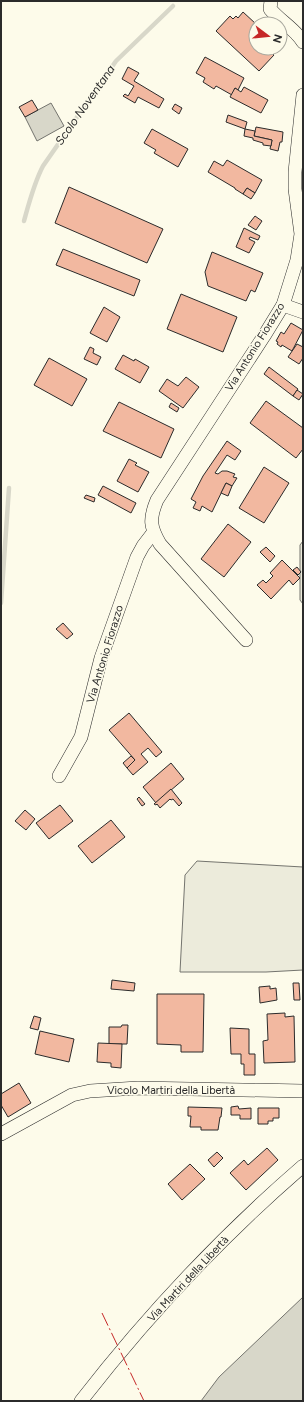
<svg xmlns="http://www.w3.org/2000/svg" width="304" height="1402" font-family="Figtree,sans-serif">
  <rect width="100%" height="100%" fill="#fdfbea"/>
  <g fill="#ecebdb" stroke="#74746e">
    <polygon points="303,541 303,604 300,600 300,545"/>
    <polygon points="197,861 303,867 303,970 266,972 180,972 185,875"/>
  </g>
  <g fill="#d8d7c9" stroke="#74746e">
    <polygon points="51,103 64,126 37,141 25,117"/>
    <polygon points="303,1297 303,1401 201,1401 219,1377"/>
  </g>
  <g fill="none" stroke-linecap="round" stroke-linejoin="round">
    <g stroke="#d8d7c9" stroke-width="4.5">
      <path d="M24,221C29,203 34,183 43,166L116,61L173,6"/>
      <polyline points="1,603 9,488"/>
    </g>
  </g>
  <g fill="#f2b8a0" stroke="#2b2b2b">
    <polygon points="243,12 256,24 256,48 269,48 268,49 274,55 259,71 216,31 230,16 233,19 236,16 238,18"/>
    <polygon points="205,57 244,78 238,90 235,88 232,95 216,86 214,89 203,82 205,78 196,73"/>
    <polygon points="128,67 139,73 134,81 164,99 159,108 138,97 135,103 123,96 125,94 128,96 134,86 122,79"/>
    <polygon points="244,87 268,100 261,113 230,97 235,88 241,92"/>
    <polygon points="32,100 38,110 25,117 19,107"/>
    <polygon points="175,104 182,108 179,114 172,109"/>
    <polygon points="228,115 247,122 245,129 226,122"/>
    <polygon points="256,127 283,132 282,142 280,142 278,151 270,149 272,140 254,136"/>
    <polygon points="152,129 188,149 178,167 154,153 156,150 144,143"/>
    <polygon points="245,129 255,131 254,136 272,140 271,146 263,145 263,143 253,140 253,138 244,136"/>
    <polygon points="227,160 262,180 255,193 247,188 243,194 235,189 235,188 208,172 214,161 223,166"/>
    <polygon points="69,187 163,229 147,263 55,223"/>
    <polygon points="247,188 255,193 251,199 243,194"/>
    <polygon points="255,216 262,221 256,230 248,225"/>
    <polygon points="244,228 260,236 258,240 250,237 249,239 255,242 249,253 236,247"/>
    <polygon points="63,249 140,280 134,296 56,265"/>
    <polygon points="212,252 263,273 255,292 251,290 246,301 208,286 205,272"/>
    <polygon points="181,294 237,317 223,352 167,329"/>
    <polygon points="104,307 120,317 107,342 90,333"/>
    <polygon points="291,323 303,330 292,351 282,345 281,347 277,344 278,342 276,341 281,332 284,334"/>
    <polygon points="297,344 303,347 303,358 299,364 288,357"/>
    <polygon points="90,347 94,349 93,353 101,357 97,365 84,359"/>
    <polygon points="123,355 134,361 135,359 149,367 140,383 115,369"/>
    <polygon points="49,358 87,379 72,406 34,385"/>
    <polygon points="269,367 298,389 293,396 264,374"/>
    <polygon points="186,377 199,387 183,408 159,391 167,379 178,386"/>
    <polygon points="297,390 303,394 299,400 293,396"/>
    <polygon points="266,401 303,428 303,449 296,458 250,423"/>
    <polygon points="119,402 174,429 161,458 103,431"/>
    <polygon points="171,403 179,408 177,412 169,407"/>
    <polygon points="227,441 241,451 235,460 227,455 215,473 218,474 222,471 227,471 235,474 233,477 237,478 232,486 226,483 212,512 202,506 200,511 193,508 196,502 191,499 203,476"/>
    <polygon points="129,459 137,463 135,465 149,472 138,492 117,481"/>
    <polygon points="264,467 289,483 264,523 239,508"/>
    <polygon points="226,483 232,486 228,496 221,493"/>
    <polygon points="103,486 136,503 131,513 98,495"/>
    <polygon points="86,495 95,498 94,502 84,498"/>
    <polygon points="228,524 251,542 224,577 201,559"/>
    <polygon points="266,547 275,556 270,562 260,552"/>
    <polygon points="282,560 300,578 293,585 289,580 271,599 257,585 263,580 266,583 273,576 270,573"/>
    <polygon points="297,567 301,572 298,575 293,570"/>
    <polygon points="63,623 73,634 67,639 56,629"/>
    <polygon points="129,713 162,752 156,757 148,748 141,754 148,762 133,775 127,768 135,760 109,730"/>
    <polygon points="131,756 135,760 127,768 123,763"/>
    <polygon points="171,763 184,779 156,803 143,787"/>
    <polygon points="171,789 182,803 179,806 173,799 171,800 170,799 160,808 157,804 156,805 154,804"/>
    <polygon points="139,797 145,804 142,806 137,799"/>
    <polygon points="60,805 73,821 49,839 36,823"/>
    <polygon points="25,810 35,819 26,830 15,821"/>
    <polygon points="111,820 125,837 92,863 78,846"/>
    <polygon points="112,980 135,983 134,991 111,989"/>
    <polygon points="293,983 299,983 300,1000 294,1000"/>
    <polygon points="270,986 270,989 276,988 277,1000 260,1003 259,987"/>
    <polygon points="157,994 204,994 203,1052 181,1052 181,1045 157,1044"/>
    <polygon points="285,1013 285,1017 294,1016 295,1062 264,1063 263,1041 268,1040 267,1014"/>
    <polygon points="34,1016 41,1018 38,1030 30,1028"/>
    <polygon points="122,1025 128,1025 127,1044 109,1044 109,1027 121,1027"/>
    <polygon points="230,1028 249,1029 249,1054 255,1054 255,1075 244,1075 244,1064 241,1064 241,1054 231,1054"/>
    <polygon points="40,1031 74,1039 69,1062 35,1054"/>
    <polygon points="98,1043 122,1044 121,1068 111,1067 111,1063 97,1062"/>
    <polygon points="19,1083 31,1103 8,1117 1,1105 1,1094"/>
    <polygon points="238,1106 239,1109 251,1108 251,1119 240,1119 240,1115 231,1115 231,1107"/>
    <polygon points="188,1107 222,1108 221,1117 220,1117 218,1130 201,1130 201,1127 190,1127 191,1116 188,1116"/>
    <polygon points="258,1108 279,1108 279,1118 273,1118 273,1121 268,1121 268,1124 258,1124"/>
    <polygon points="267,1148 278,1160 246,1190 230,1173 244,1160 248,1165"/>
    <polygon points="217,1152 223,1158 214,1167 208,1160"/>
    <polygon points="190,1164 205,1179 182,1200 168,1184"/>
  </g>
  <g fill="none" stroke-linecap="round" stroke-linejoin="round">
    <g stroke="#2b2b2b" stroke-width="14">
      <g id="minor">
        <path d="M271,1L270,9C280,21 295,29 303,42"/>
        <polyline points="283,305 303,312"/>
        <path d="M246,640L160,544C150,527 149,519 157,500L264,336L283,305L297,260L301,234L295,189V172L303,95"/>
        <polyline points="59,776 81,737 101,658 137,557 143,546 153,533"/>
        <polyline points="1,1134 72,1095 90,1091 138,1088 303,1091"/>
        <path d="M81,1401C147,1316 222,1236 303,1166"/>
      </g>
    </g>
    <use href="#minor" stroke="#fdfbea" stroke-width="13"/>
    <polyline stroke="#c62828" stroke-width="1" stroke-dasharray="14 3 2 3" stroke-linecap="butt" points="102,1313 144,1401"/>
  </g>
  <g text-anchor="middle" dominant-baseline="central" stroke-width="3" stroke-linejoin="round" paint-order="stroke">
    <g font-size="11" fill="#2b2b2b" stroke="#fdfbea">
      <text transform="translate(255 347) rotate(-58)">Via Antonio Fiorazzo</text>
      <text transform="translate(105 654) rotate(-73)">Via Antonio Fiorazzo</text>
      <text x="171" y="1090">Vicolo Martiri della Libertà</text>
      <text transform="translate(188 1279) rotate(-47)">Via Martiri della Libertà</text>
    </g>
    <g font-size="12" font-style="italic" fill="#2b2b2b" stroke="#fdfbea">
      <text transform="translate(85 105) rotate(-55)">Scolo Noventana</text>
    </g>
  </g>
  <rect width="304" height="1402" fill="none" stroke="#2b2b2b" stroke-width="4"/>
  <g transform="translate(268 36) rotate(106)"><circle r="19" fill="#fdfbea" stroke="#a9a89e"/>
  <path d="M0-3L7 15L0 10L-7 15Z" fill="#c62828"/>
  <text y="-6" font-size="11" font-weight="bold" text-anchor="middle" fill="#2b2b2b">N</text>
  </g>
</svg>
